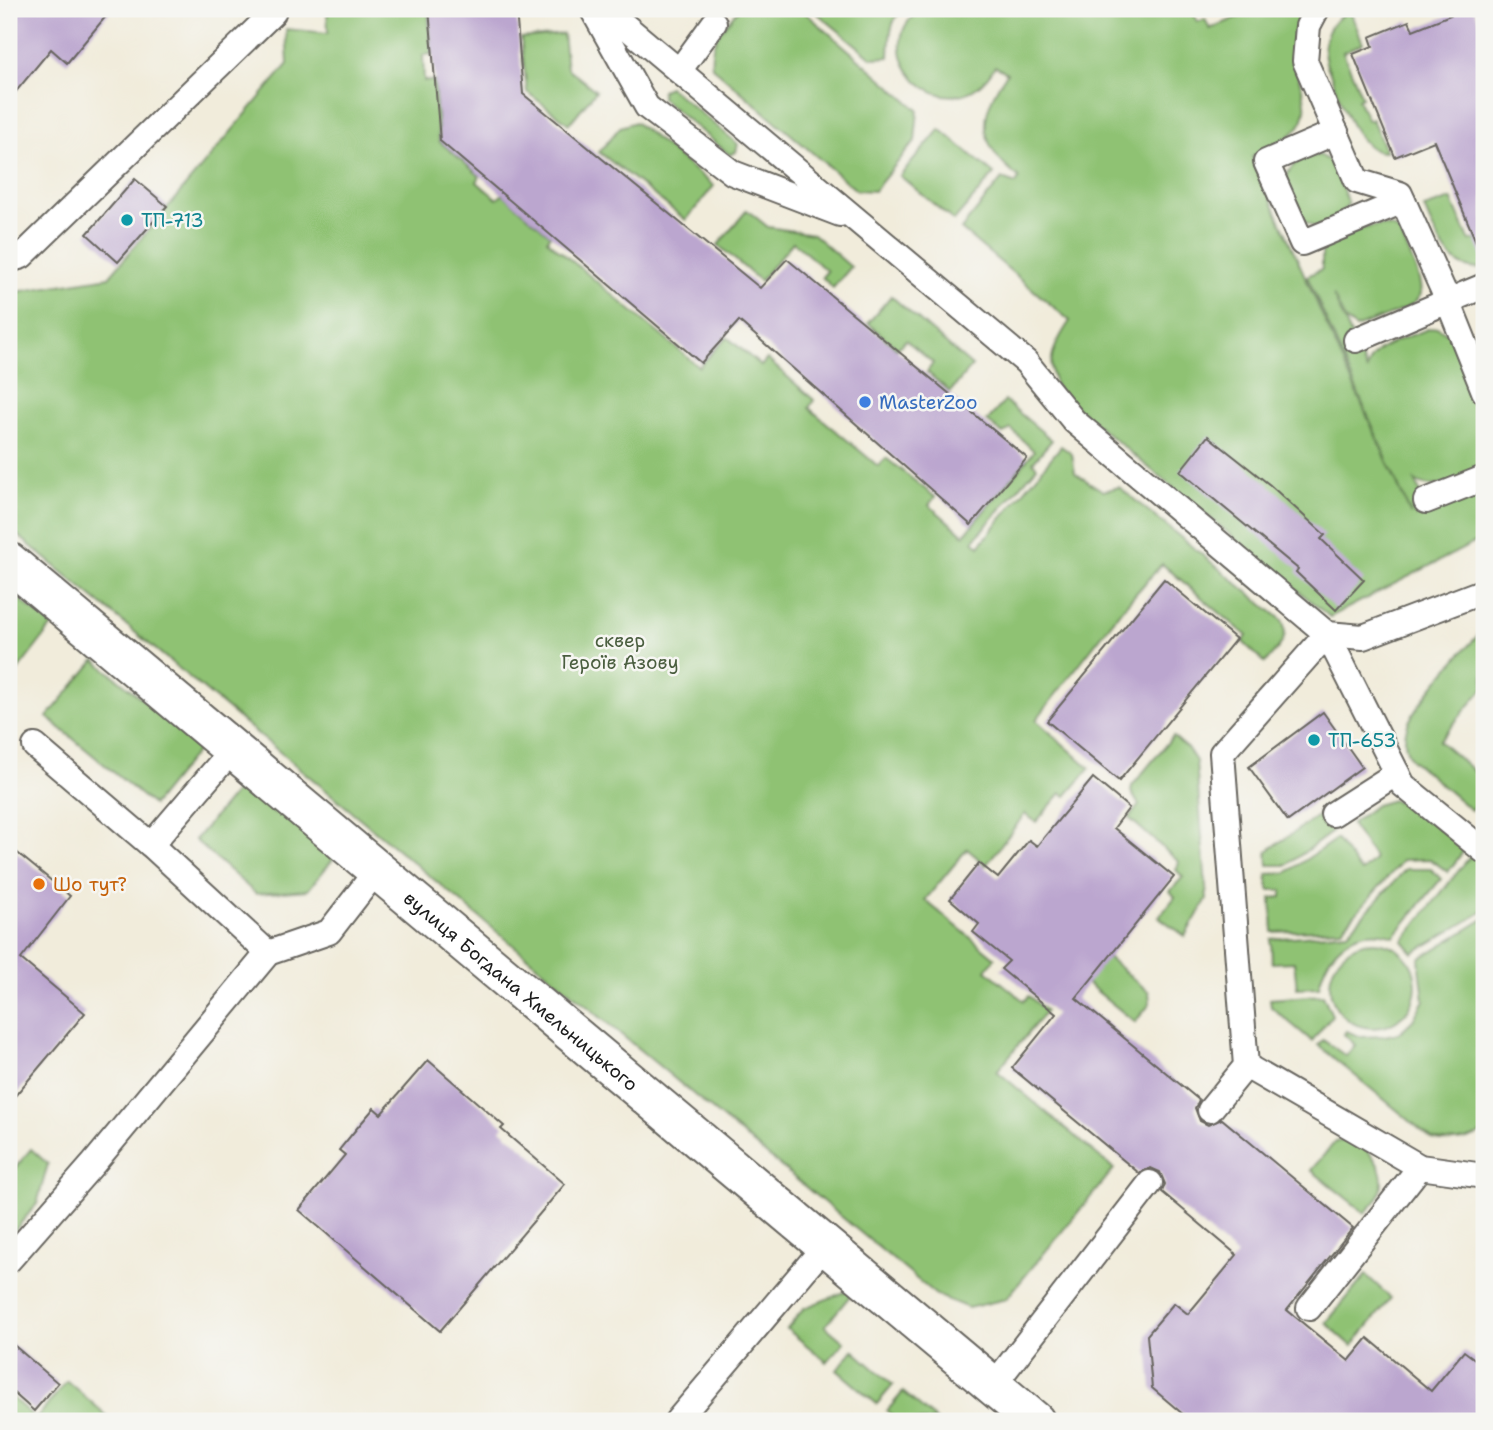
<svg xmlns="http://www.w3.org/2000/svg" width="1493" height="1430" font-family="'Shantell Sans',sans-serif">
  <rect width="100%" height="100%" fill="#f6f6f2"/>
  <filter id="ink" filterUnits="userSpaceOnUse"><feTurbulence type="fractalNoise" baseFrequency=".0143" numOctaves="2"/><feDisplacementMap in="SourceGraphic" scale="14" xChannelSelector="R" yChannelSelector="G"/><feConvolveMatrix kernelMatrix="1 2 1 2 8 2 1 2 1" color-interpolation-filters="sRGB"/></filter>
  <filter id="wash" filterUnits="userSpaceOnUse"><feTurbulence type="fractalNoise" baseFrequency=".00686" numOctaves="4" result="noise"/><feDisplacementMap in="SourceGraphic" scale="28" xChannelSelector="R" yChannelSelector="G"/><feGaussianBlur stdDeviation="1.57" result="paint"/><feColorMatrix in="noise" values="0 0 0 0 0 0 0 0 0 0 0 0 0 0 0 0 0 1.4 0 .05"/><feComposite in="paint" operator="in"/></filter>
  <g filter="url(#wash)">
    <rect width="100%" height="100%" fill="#f1ecdb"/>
    <g fill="#8fc273" stroke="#566f48" stroke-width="2">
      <path d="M327,9H428L432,54L423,55L424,81H434L439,141L480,176L477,182L497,199L503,194L550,235L547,240L699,367L727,337L761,366L767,359L814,400L809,408L878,466L886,458L935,497L929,505L964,535L1034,451L1011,429L1003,434L987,421L1005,401L1052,440L1033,462L1037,467L973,541L979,546L1061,446L1072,454L1075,473L1103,491L1119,487L1282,620C1291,639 1277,649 1265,663L1243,642L1247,636L1162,564L1123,608L1036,720L1090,768L1066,796L1061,793L1036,822L1025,814L986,865L967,849L925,900L995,958L986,970L1024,1001L1029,996L1046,1011L997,1071L1114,1169L1006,1299L968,1308L936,1295L9,528V293L109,277L288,64L286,29L328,33Z"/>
      <path d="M739,9H801L918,110L915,141L874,191L856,190L712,67C709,39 722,29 739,9Z"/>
      <path d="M812,9H902C889,23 890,39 889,57L872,58Z"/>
      <path d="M921,9H1191L1198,22L1205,19L1210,29L1257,9H1304C1297,21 1292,35 1292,50C1293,77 1320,108 1294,132C1282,144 1266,149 1252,157L1411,515L1307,276L1322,269V252C1333,236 1385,214 1400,233C1434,309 1430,298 1356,328L1345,320L1333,295L1367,371C1368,346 1407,338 1428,329L1437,327L1450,335L1484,417V467C1464,475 1435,495 1415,481L1428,509L1484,487V538L1330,617L1062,396C1042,368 1053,346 1070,321L961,229L1002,179L1016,184L1019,178C977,146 977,115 1007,73L995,66C952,142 860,53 921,9Z"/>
      <path d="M1350,11L1363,43L1343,52L1362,97L1358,99L1368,121L1372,119L1386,152C1354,155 1337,88 1326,63C1320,41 1329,20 1350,11Z"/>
      <polygon points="563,34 567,68 596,91 569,124 527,92 521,38"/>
      <polygon points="669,87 738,144 736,152 730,155 661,98 662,90"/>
      <polygon points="635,122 714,186 686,220 599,152 620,127"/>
      <polygon points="940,129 994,174 954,221 900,176"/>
      <path d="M1320,155L1334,164L1348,204L1336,221L1314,227L1303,221L1286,181C1288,164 1303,157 1320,155Z"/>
      <path d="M1451,199L1470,241L1484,238V268C1448,274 1435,234 1424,208Z"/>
      <polygon points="747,210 768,227 813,234 851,267 833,288 822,277 827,271 793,242 760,281 718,245"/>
      <polygon points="891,296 972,366 950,392 927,372 933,363 906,340 897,349 868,323"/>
      <polygon points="9,590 52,626 15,674 9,668"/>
      <path d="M1484,630V688L1439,741L1484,780V795L1471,810L1412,760C1404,749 1403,737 1408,724C1417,703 1467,645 1484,630Z"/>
      <polygon points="95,660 200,747 153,805 47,717"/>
      <polygon points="1173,736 1188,749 1196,761 1207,899 1185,936 1159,917 1175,897 1170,891 1183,877 1176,870 1179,862 1129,818 1139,805 1131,792 1132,786"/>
      <polygon points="243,783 335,857 308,890 256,894 195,840"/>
      <polygon points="1393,800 1410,805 1465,849 1448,872 1430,859 1403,860 1342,929 1273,932 1271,898 1282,897 1282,890 1269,890 1267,874 1286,873 1336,839 1361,872 1375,859 1351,824 1376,805"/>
      <polygon points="1319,815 1332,832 1287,865 1268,865 1267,851"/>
      <polygon points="1472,854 1484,864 1484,911 1413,953 1403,941"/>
      <path d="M1406,869H1431L1441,879L1394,936C1355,923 1326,949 1319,987L1297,988L1294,962L1272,963L1271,939L1348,932Z"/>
      <path d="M1484,919V1132C1467,1142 1451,1144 1432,1139L1318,1045L1323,1040L1346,1056L1355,1045L1344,1034L1346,1031L1362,1037L1384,1036L1399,1033L1413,1020L1424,1000L1419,959Z"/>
      <circle cx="1373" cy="985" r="43"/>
      <polygon points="1098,949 1149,992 1150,1004 1135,1022 1077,975"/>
      <polygon points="1323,995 1332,1015 1312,1041 1271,1007 1270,999"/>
      <path d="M1345,1140C1369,1143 1390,1172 1379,1196C1377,1202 1369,1208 1365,1213L1311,1170L1335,1142Z"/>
      <polygon points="31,1149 48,1164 37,1204 9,1237 9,1175"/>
      <polygon points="1366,1275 1391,1298 1352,1346 1326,1323"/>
      <polygon points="852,1289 854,1291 825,1326 844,1342 827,1362 787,1329 804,1308"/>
      <polygon points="853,1350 893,1385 877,1404 837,1370"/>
      <polygon points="67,1381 113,1421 9,1421 9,1395 36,1419"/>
      <polygon points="903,1392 937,1421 898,1421 887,1411"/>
    </g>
    <g id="blocks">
      <g fill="#bba6cf">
        <polygon points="9,9 112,9 67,63 51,49 9,100"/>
        <polygon points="429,9 516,9 523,94 760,288 787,259 1027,458 971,525 739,321 701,363 440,141"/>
        <polygon points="1465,9 1474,9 1484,33 1484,261 1434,141 1395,157 1353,54 1373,46 1370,37 1409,21 1413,30"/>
        <polygon points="135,179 167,206 118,262 87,234"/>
        <polygon points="1208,436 1270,485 1325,535 1321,539 1364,580 1336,610 1296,572 1298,569 1180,471"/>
        <polygon points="1164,579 1236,639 1119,781 1047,721"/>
        <polygon points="1323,712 1362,767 1288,821 1249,767"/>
        <polygon points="1093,778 1129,808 1114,828 1174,877 1076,998 1199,1100 1195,1108 1200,1121 1208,1125 1222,1119 1353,1228 1287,1310 1349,1361 1368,1338 1431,1391 1464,1351 1484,1366 1484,1421 1191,1421 1152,1388 1147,1335 1174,1303 1188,1314 1237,1255 1162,1192 1165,1184 1160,1172 1151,1168 1139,1173 1012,1068 1056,1014 1001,969 1009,961 973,932 979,924 950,899 979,863 998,878 1029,840 1037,846"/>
        <polygon points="9,846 70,896 21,959 85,1013 9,1103"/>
        <polygon points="428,1060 504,1126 501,1129 565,1184 440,1331 299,1210 345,1155 339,1150 357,1128 374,1108 381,1114"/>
        <polygon points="9,1341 58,1383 34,1411 9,1389"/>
      </g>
    </g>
  </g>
  <g filter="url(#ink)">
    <use href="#blocks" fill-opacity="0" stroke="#67655f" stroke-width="2"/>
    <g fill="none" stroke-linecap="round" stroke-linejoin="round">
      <g stroke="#67655f" stroke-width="28">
        <g id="lane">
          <polyline points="592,9 647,107 733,173 840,214"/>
          <polyline points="605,9 1026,362 1074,421 1327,634 1403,785 1484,851"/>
          <polyline points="1317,9 1308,26 1305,61 1357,181 1400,194 1448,301 1484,286"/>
          <polyline points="679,71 714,23"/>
          <polyline points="1336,132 1266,162 1302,243 1403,201"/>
          <polyline points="9,260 22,256 273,13 274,9"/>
          <polyline points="1356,340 1448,301 1484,391"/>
          <polyline points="1426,501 1484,478"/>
          <polyline points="35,746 151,845 268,953"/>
          <polyline points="1333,814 1397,773"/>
          <polyline points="151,845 233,749"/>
          <polyline points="1246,1066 1420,1167 1484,1176"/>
          <polyline points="1210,1110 1246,1066 1222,753 1327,634 1363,637 1484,591"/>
          <polyline points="9,1260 94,1163 268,953 329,932 377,870"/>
          <polyline points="1309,1308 1420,1167"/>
          <polyline points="993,1386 1150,1183"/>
          <polyline points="677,1421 825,1246"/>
        </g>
      </g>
      <g stroke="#67655f" stroke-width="42">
        <g id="secondary">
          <path id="s1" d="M9,562L1035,1421"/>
        </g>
      </g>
      <use href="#lane" stroke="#fff" stroke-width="24"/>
      <use href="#secondary" stroke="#fff" stroke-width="38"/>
    </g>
  </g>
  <g fill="#0f9aa8" stroke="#f6f6f2" stroke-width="2.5">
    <circle cx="127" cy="220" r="7"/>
    <circle cx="1314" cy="740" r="7"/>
  </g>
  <circle fill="#3f7fe0" stroke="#f6f6f2" stroke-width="2.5" cx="865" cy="402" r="7"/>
  <circle fill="#e8710a" stroke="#f6f6f2" stroke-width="2.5" cx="39" cy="884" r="7"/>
  <g text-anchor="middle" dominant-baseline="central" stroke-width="5" stroke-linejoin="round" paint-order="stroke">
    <g font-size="19" fill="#0d838f" stroke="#f6f6f2" text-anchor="start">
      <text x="141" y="220">ТП-713</text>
      <text x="1328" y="740">ТП-653</text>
    </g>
    <g font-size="19" fill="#366cbe" stroke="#f6f6f2" text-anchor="start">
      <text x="879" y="402">MasterZoo</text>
    </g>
    <g font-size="19" fill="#4a5e3f" stroke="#f6f6f2">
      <text x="620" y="640">сквер<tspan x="620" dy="22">Героїв Азову</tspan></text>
    </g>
    <g font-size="19" fill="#c56008" stroke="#f6f6f2" text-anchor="start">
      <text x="53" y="884">Шо тут?</text>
    </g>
    <g font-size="19" fill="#1c1c1c" stroke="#f6f6f2">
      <text stroke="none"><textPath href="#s1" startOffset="668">вулиця Богдана Хмельницького</textPath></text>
    </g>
  </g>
  <rect width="1493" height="1430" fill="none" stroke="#f6f6f2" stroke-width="35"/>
</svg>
